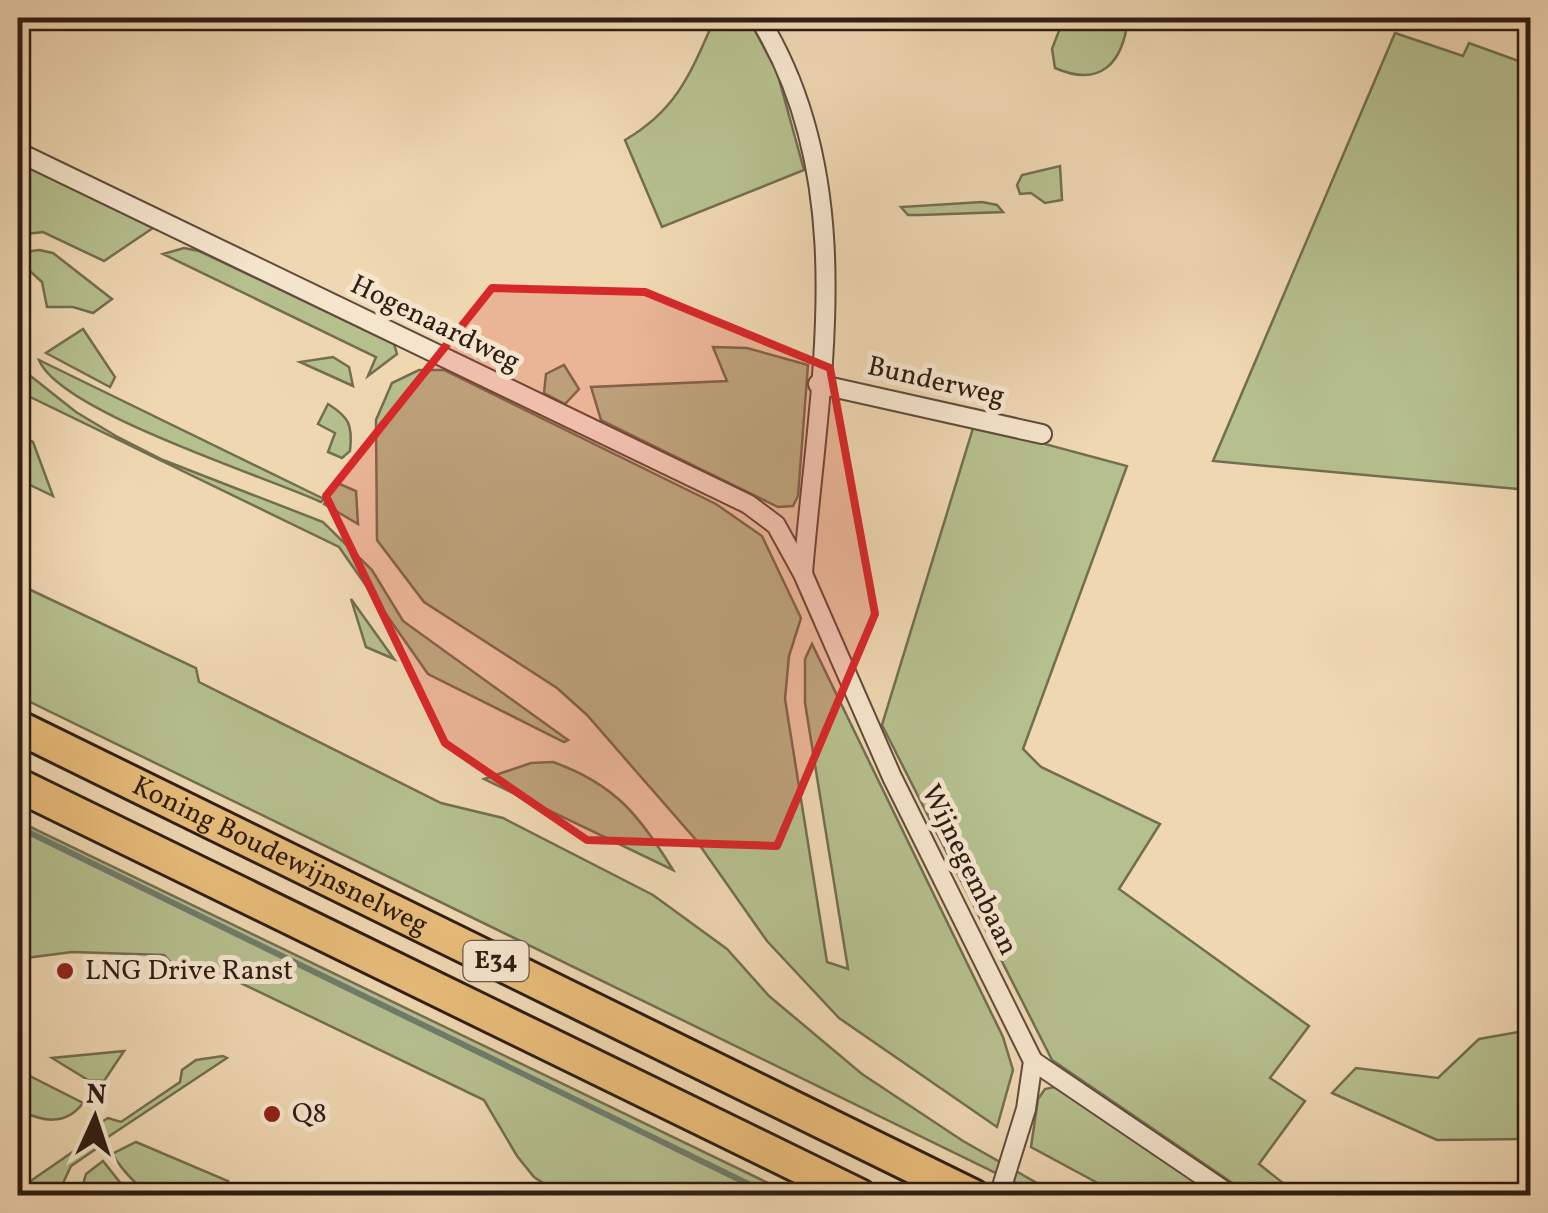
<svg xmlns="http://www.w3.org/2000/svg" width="1548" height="1213" font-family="Vollkorn,serif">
  <rect width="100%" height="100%" fill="#efd7b2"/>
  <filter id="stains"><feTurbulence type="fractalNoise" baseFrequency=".002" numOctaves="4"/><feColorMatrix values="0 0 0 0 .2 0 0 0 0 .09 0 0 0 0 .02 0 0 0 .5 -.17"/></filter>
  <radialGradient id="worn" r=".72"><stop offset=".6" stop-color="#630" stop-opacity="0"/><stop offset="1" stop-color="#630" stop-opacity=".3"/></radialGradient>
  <g fill="#b6bf8e" stroke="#726e50" stroke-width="2.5">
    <path d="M715,18H747L751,23L777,72L804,170L662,227L625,140C678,109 691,72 715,18Z"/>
    <path d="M1064,18H1128C1123,63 1101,88 1055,68L1052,49Z"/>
    <polygon points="1395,33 1463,56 1469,43 1530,65 1530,490 1213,461"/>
    <polygon points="18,163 32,169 153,228 104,261 43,232 18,235"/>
    <polygon points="1060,166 1062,200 1045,203 1031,193 1020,194 1017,185 1022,175"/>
    <polygon points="982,202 997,205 1003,212 920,215 908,215 901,207"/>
    <polygon points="184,248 199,251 394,344 397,354 368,376 376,357 163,254"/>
    <polygon points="39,250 53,253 112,299 93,313 73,307 47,307 42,282 19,261 25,252"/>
    <polygon points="83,329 115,377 110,387 46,353"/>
    <polygon points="713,347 747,348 808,365 798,496 793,506 778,507 601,420 591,387 727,381"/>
    <polygon points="333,357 349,367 353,386 300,362"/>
    <path d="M39,360L324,499L321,502C265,476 60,412 39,360Z"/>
    <polygon points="564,365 579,389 565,404 544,393 546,374"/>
    <polygon points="23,370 76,412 116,436 163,460 323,522 372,570 403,621 568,740 564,742 428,674 339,547 18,391 18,374"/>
    <polygon points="419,370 444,370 716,504 762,536 801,618 789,656 785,699 827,962 848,969 805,703 805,659 812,644 1003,1037 1013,1070 997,1127 839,1018 767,941 696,840 587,715 557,688 424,602 377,540 376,420 392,383"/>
    <path d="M328,404C349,417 353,425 350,451L342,458L328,452L335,433L318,424Z"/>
    <polygon points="974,425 1127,466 1023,749 1041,767 1160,824 1119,889 1309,1026 1270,1078 1305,1101 1259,1164 1298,1195 1250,1195 1052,1060 882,725"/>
    <polygon points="18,435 33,442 53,496 18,479"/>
    <polygon points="335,482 356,491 358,524 324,504"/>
    <polygon points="18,584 196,668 199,682 441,803 503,818 653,895 727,949 769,996 862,1074 963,1141 1058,1195 1041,1195 18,696"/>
    <polygon points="351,599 394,659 366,647"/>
    <path d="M553,762C615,784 640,816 673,870L484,779L531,763Z"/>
    <polygon points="18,821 793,1195 561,1195 534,1177 517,1156 484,1100 220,973 179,971 164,955 72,952 18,959"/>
    <polygon points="1518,1032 1530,1038 1530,1139 1437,1140 1332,1093 1356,1068 1438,1078 1479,1039"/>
    <polygon points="124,1051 104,1081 88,1080 52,1058"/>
    <polygon points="223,1056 227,1058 102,1141 95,1126 108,1118 121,1122 180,1082 182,1070 196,1060"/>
    <path d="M18,1070L83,1103C65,1127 42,1121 18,1110Z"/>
    <polygon points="1054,1087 1064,1093 1218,1195 1120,1195 1031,1147 1038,1099 1045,1089"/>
    <polygon points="90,1140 96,1149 71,1166 58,1194 34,1191 20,1195 19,1189"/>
    <path d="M136,1142L228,1181L222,1192L228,1195C166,1196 150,1211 112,1154Z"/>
    <polygon points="103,1161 130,1195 80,1195 86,1174"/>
  </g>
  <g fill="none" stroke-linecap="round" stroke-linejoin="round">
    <polyline stroke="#6f7b6c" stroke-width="6" points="18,827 773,1196"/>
    <g stroke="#5e4c3b" stroke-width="22">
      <g id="street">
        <path d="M759,18C863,186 818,387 803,573"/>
        <polyline points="18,152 748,504 776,525 803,574 892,777 1033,1061 1026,1109 999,1196"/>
        <polyline points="818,384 1042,434"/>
        <polyline points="1033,1061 1232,1196"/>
      </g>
    </g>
    <g stroke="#2e1d13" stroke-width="38">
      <g id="highway">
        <path id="s1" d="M18,727L973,1196"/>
        <polyline points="18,785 860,1196"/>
      </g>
    </g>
    <use href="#street" stroke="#f5e5cd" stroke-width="18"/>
    <use href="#highway" stroke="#e8bc79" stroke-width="32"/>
  </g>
  <path fill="#d62828" fill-opacity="0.2" stroke="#d62828" stroke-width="8" stroke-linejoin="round" d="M492,288L645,292L830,368L875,614L777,846L587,840L445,743L326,496Z"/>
  <g fill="#8f2418" stroke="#f5e5cd" stroke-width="4">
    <circle cx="65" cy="971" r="10"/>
    <circle cx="272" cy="1114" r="10"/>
  </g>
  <g text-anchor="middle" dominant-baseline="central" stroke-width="10" stroke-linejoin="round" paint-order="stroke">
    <rect fill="#f5e5cd" stroke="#6a594b" stroke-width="2.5" x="463.5" y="941" width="65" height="40" rx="8"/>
    <g font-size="25" font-weight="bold" fill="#2e1d13">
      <text x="496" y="961">E34</text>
    </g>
    <g font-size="28" fill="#2e1d13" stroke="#f5e5cd">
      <text transform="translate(435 324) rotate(26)">Hogenaardweg</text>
      <text transform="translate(936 382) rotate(13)">Bunderweg</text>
      <text stroke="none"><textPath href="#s1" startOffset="292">Koning Boudewijnsnelweg</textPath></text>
      <text transform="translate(969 870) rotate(64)">Wijnegembaan</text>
    </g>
    <g font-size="28" fill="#2e1d13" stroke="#f5e5cd" text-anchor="start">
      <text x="85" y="971">LNG Drive Ranst</text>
      <text x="292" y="1114">Q8</text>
    </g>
  </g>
  <rect width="1548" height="1213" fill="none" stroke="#efd7b2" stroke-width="60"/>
  <rect x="20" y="20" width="1508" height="1173" fill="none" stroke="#2e1d13" stroke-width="5"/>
  <rect x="30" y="30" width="1488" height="1153" fill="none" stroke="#2e1d13" stroke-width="2.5"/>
  <g transform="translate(95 1118) rotate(3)" stroke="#f5e5cd" stroke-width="8" paint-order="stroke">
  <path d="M0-8L18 38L0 25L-18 38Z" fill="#2e1d13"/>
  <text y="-15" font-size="28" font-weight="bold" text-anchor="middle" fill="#2e1d13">N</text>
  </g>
  <rect width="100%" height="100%" filter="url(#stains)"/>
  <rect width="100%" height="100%" fill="url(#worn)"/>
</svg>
